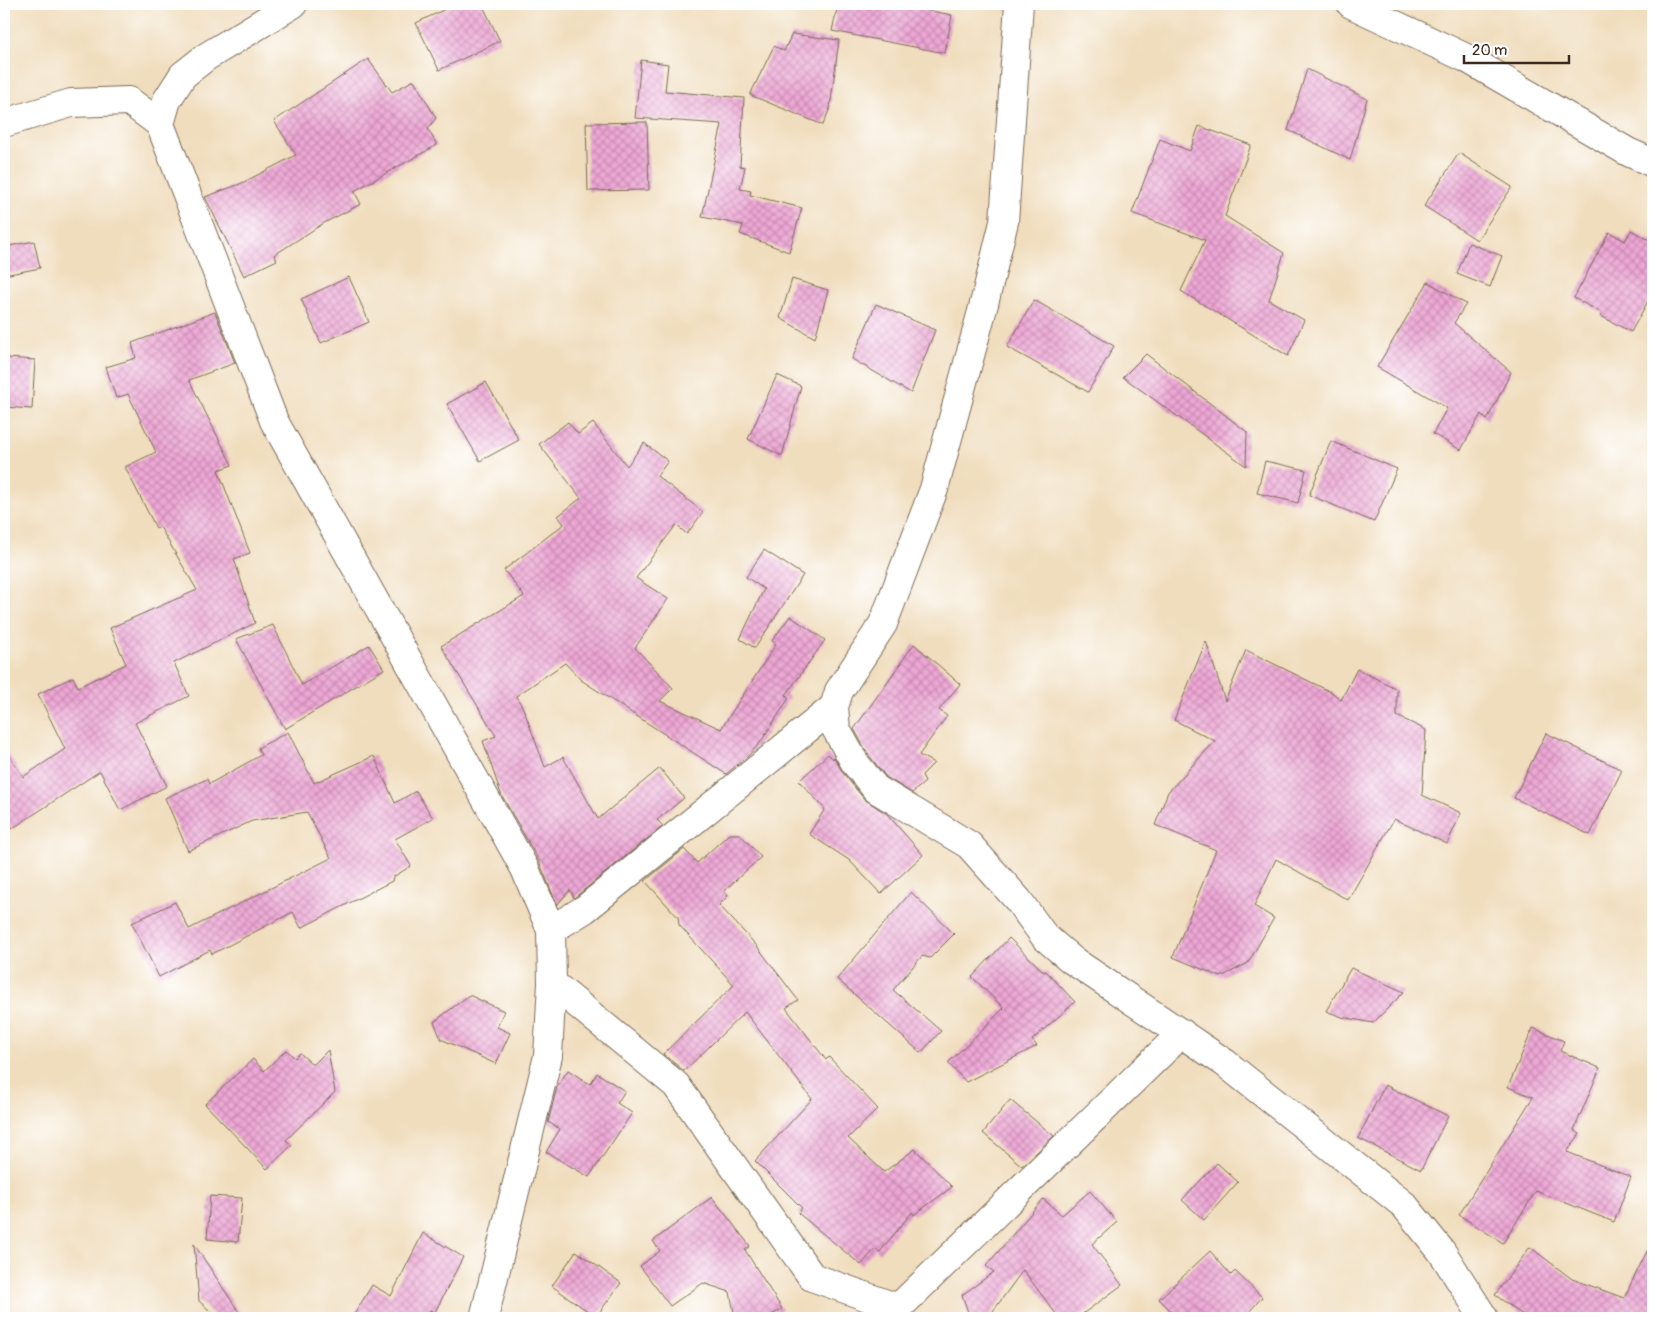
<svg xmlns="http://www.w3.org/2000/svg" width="1657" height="1322" font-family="Pangolin,sans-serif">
  <defs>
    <pattern id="building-cross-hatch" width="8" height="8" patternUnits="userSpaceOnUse" patternTransform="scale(1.25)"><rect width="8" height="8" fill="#eea7d6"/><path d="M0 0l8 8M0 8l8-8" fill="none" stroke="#c288ad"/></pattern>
  </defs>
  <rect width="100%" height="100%" fill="#fff"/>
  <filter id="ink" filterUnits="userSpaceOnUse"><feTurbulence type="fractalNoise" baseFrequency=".02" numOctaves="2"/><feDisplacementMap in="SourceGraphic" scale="10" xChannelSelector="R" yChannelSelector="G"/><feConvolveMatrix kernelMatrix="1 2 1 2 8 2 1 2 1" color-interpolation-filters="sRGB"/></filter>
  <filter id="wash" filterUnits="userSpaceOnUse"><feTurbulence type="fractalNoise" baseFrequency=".0096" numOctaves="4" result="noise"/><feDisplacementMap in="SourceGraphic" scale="20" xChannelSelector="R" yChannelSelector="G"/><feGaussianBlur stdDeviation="1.12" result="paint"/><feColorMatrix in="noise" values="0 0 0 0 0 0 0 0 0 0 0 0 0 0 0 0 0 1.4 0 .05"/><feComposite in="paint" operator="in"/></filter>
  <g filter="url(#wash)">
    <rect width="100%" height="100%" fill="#f0ddbd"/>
    <g id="blocks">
      <g fill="url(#building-cross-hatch)">
        <polygon points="456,4 482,4 500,41 439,70 416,23"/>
        <polygon points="838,4 895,4 952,15 945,53 832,31"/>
        <polygon points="792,34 839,40 830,108 823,125 750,95 774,46 784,51"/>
        <polygon points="368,59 392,92 414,80 436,118 428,129 437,145 354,191 361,204 324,223 274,255 277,260 244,276 205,197 240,184 296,155 274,121"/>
        <polygon points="641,60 668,64 665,91 744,98 740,166 745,167 740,189 751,191 750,195 802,208 789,252 740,234 743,225 702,217 722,124 635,118"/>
        <polygon points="1307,69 1367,99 1350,160 1288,130"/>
        <polygon points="647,122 649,190 588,191 586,123"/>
        <polygon points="1199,126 1251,145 1225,216 1284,253 1269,300 1304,320 1288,356 1181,291 1205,240 1132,213 1160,139 1190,151"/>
        <polygon points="1459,153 1512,187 1477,240 1424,206"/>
        <polygon points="1631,230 1653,242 1653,292 1631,332 1601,316 1602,313 1574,298 1609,232 1625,241"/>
        <polygon points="34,241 40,268 4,275 4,247"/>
        <polygon points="1469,243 1502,256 1490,287 1457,274"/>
        <polygon points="349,277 369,322 321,343 301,299"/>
        <polygon points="792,279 828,290 815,338 780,318"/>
        <polygon points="1428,282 1466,304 1454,323 1511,372 1487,420 1481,414 1461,450 1433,434 1447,408 1377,367"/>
        <polygon points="1034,300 1114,346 1088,392 1007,347"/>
        <polygon points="876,304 935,330 911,393 852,359"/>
        <polygon points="215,312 235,363 189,380 232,465 218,470 250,553 234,559 255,623 174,663 189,696 135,723 167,786 120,810 100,771 4,834 4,748 23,777 65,749 38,694 73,677 78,687 126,664 110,628 197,590 160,527 156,528 125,467 156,452 128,394 116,398 106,367 136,358 132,343"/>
        <polygon points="1146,354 1247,432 1246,466 1123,377"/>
        <polygon points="7,358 35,360 32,409 4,407"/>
        <polygon points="777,375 801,386 782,456 748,439"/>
        <polygon points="486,382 519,440 480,461 447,404"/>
        <polygon points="568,422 578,434 593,423 627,466 644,443 668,461 657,476 703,512 687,534 676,525 636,578 668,599 635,648 673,688 660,701 721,729 776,644 772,641 790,616 825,640 786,695 789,698 760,743 748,756 726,774 581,680 565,663 516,696 523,708 545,767 563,757 598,819 660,768 684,798 657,820 663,826 574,898 570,890 557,905 539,861 501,794 483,741 496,736 441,646 524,596 504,570 564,524 558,516 581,498 539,444"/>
        <polygon points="1331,441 1397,469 1374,522 1309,495"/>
        <polygon points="1265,461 1306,470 1298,503 1257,493"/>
        <polygon points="764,550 803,575 755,648 740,639 764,589 746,577"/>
        <polygon points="273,625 302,685 369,645 384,669 285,729 236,639"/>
        <polygon points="1206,641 1225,701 1246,650 1333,693 1341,700 1357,669 1397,689 1397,716 1426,730 1422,795 1461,813 1447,844 1394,819 1348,900 1276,859 1254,906 1274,918 1248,963 1221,977 1173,957 1216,850 1155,825 1168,792 1215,741 1174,720"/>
        <polygon points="914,644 960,684 939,710 947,716 919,755 934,763 922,775 925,782 912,793 886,777 868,754 854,729"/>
        <polygon points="288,732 314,783 374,756 395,803 416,791 433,818 395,839 411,866 393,877 392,881 301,928 293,912 212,954 210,950 159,977 132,923 175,902 189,929 331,858 307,812 252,821 188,851 165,798 207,779 209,784 261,755 258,748"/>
        <polygon points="1546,733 1622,770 1590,835 1514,798"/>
        <polygon points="828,754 833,759 834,757 843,773 864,799 887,814 923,855 881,894 849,860 809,834 825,809 799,781"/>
        <polygon points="729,834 740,834 761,857 724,891 728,896 719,905 756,945 798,1000 786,1008 826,1060 829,1057 878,1109 848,1138 884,1172 915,1149 952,1187 914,1215 912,1212 879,1253 875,1249 861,1265 798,1213 802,1208 755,1161 812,1099 745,1012 684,1071 663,1054 734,985 679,925 678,917 645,881 684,849 697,863"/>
        <polygon points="911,892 954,934 930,958 922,956 893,990 941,1031 921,1053 837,979"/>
        <polygon points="1009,938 1044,972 1046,971 1075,1002 1032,1040 1037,1046 966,1082 948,1063 1004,1008 972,977"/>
        <polygon points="1351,968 1404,992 1373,1023 1342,1017 1326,1011"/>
        <polygon points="469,995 504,1011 497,1027 510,1033 496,1064 441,1039 434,1022"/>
        <polygon points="1533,1028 1564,1041 1560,1051 1600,1068 1574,1130 1580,1134 1567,1152 1631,1177 1614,1222 1536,1191 1503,1243 1459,1215 1533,1097 1508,1087"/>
        <polygon points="286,1050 295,1058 300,1053 313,1065 328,1050 335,1092 286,1140 292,1145 267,1169 205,1104 253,1059 264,1071"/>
        <polygon points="568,1070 590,1084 597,1073 625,1091 617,1103 632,1113 589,1177 546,1152 560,1129 548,1122 557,1087"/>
        <polygon points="1385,1085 1448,1116 1421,1170 1358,1138"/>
        <polygon points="1010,1100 1054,1136 1022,1166 983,1133"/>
        <polygon points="1217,1163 1238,1182 1204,1220 1182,1200"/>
        <polygon points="1090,1191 1117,1222 1092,1244 1122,1285 1077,1318 1059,1318 1023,1270 988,1318 970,1318 962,1295 994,1272 986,1266 1043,1199 1062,1215"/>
        <polygon points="210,1196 242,1198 238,1242 207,1239"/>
        <polygon points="712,1197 750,1246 745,1250 782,1309 767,1318 735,1318 730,1292 703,1283 670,1306 640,1266 660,1251 653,1241"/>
        <polygon points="423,1233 463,1257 435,1312 430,1310 427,1318 352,1318 372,1285 391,1296"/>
        <polygon points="1653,1239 1653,1318 1527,1318 1495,1295 1530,1247 1572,1279 1624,1298"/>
        <polygon points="194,1244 243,1318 218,1318 199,1301"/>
        <polygon points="576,1251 621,1283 596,1317 552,1286"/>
        <polygon points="1210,1251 1231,1275 1235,1271 1262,1297 1244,1318 1178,1318 1159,1299"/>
      </g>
    </g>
  </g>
  <g filter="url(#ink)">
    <use href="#blocks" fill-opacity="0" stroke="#7a6956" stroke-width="1"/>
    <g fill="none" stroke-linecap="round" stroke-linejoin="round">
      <g stroke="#7a6956" stroke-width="30">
        <g id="minor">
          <polyline points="293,4 206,57 183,75 167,100 160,124 274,421 525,869 551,930 552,983 548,1056 484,1318"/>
          <polyline points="1019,4 1004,222 984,304 934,489 883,624 839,691 834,707 836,729 855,763 876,789 969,845 1018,900 1045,937 1072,960 1225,1063 1404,1205 1442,1252 1484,1318"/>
          <polyline points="1351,4 1466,58 1628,152 1653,163"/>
          <polyline points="4,123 71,103 129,101 160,124"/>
          <polyline points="551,930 585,909 834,707"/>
          <polyline points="552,983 676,1085 812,1277 898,1308 1182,1033"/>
        </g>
      </g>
      <use href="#minor" stroke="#fff" stroke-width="28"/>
    </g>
  </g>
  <rect width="1657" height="1322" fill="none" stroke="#fff" stroke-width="20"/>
  <path d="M1464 55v8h105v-8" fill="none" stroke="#3b2a1e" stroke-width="2.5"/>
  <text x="1472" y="55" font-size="15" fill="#3b2a1e" stroke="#ffffff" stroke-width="4" paint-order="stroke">20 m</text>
</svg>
